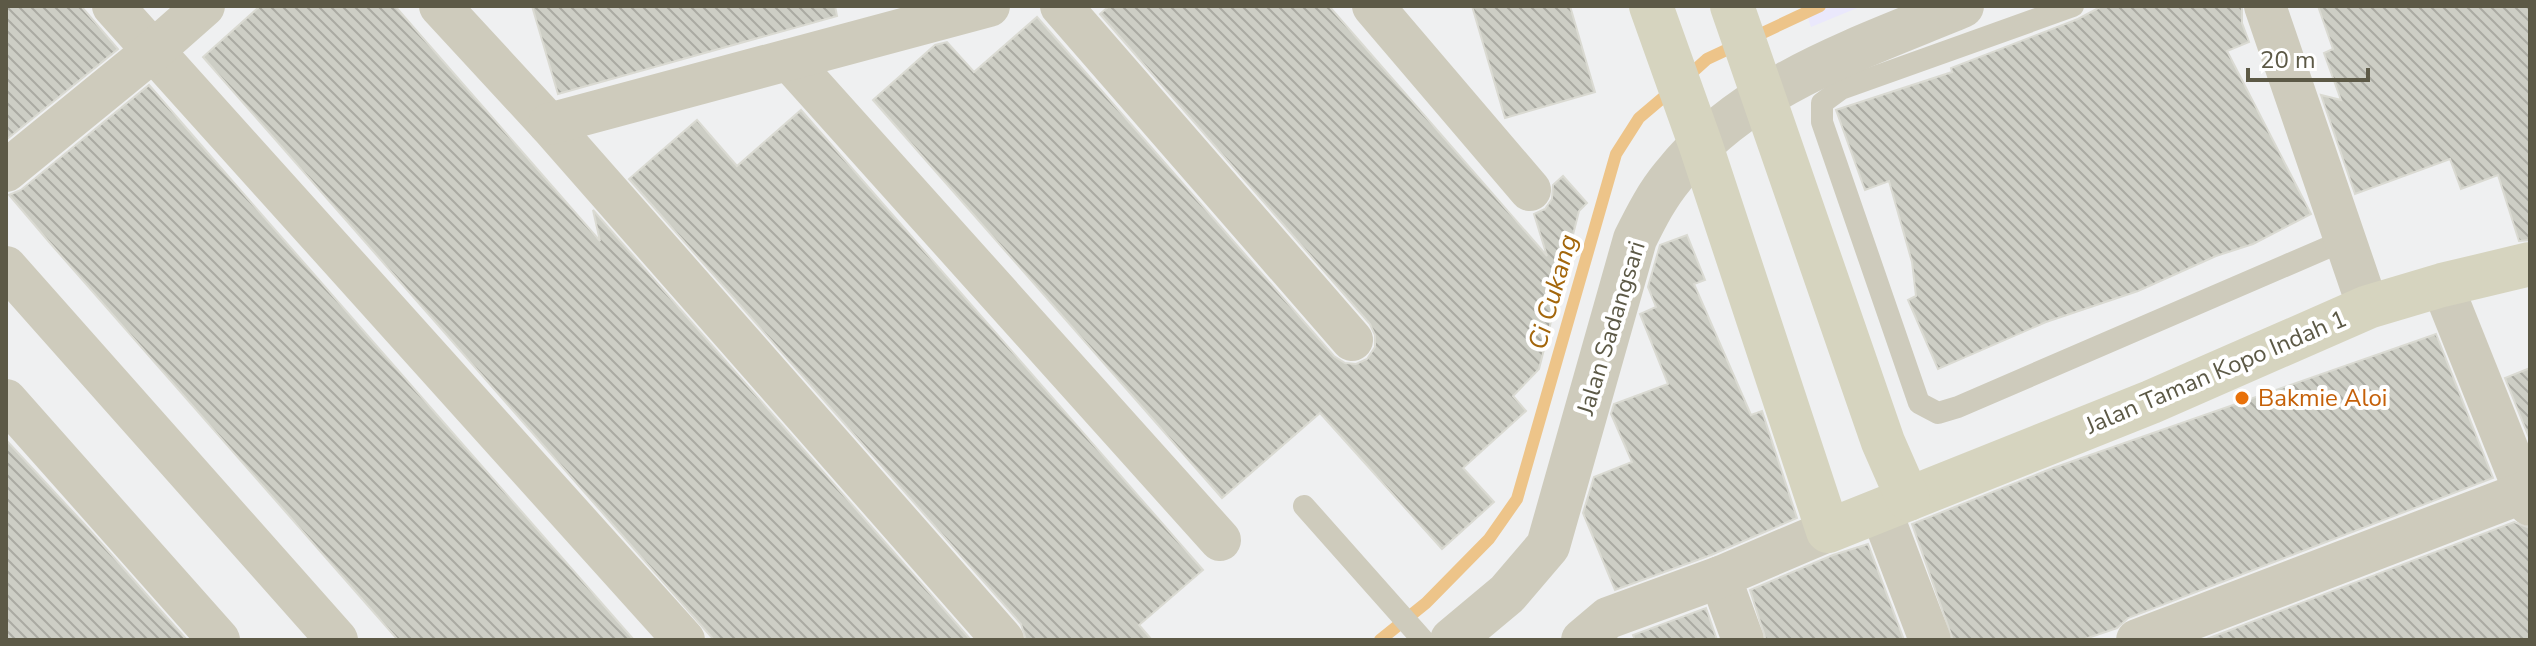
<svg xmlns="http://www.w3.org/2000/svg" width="2536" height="646" font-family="'Nunito Sans',sans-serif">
  <defs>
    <pattern id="building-back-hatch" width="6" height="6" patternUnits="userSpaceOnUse" patternTransform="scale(2)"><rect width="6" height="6" fill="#cdcec5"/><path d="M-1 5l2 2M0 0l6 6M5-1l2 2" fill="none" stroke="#aaaaa2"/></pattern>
  </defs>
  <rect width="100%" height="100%" fill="#eff0f1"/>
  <polygon fill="#eae8fc" points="1804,6 1862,6 1811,27"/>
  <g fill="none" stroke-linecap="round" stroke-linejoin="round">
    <g stroke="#edc489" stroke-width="12">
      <polyline points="1686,78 1707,59 1820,6"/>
      <polyline points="1380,640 1426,603 1489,539 1517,499 1616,154 1639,118 1672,90"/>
    </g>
  </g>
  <g fill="url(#building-back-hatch)" stroke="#dadad2" stroke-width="2">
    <polygon points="6,6 81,6 118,49 6,140"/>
    <polygon points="260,6 395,6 600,241 593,210 971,640 714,640 203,57"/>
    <polygon points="532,6 835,6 837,16 558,94"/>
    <polygon points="1109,6 1329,6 1547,256 1534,214 1545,209 1552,199 1553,185 1563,176 1587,203 1579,211 1539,369 1513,396 1526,411 1463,468 1494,502 1442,549 1320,413 1222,498 873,100 935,45 947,42 974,72 1037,17 1334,356 1345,363 1356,364 1367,359 1375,347 1375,335 1370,324 1100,14"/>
    <polygon points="1472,6 1570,6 1595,92 1505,118"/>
    <polygon points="2102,6 2242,6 2242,23 2249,42 2227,51 2311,214 2253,244 2216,256 2138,291 2046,322 1938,369 1908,300 1916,296 1912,262 1889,181 1865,190 1836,110 1952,72 1951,68 2078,19"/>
    <polygon points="2318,6 2530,6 2530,240 2519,241 2498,175 2461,189 2450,159 2355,194 2321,95 2341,100 2324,53 2333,49"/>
    <polygon points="149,85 221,168 634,640 398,640 50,243 9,195 21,190"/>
    <polygon points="801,110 1203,570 1139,625 1152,640 1026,640 1021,624 629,179 697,120 737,166"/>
    <polygon points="1687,235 1705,280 1694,284 1751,415 1762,411 1797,518 1711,555 1615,590 1583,513 1594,477 1632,462 1611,414 1614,404 1668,384 1640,314 1656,307 1648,287 1660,245"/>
    <polygon points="2436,334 2493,478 2128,618 2117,628 2082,640 1953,640 1912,524 2053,468"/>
    <polygon points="2530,368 2530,440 2505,378"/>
    <polygon points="6,440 86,526 187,640 6,640"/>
    <polygon points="2514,522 2530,528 2530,640 2204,640"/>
    <polygon points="1868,544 1904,640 1766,640 1750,590 1833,555"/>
    <polygon points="1706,608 1717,640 1635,640 1633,635"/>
  </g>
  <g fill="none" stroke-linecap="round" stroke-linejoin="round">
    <g stroke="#cecbbc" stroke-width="22">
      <polyline points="2073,6 1841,89 1822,103 1822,122 1919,403 1938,413 1958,407 2345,240"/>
      <polyline points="1304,506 1423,640"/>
    </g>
    <g stroke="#cecbbc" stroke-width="42">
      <polyline points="113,6 684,640"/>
      <polyline points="440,6 549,124 1003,640"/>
      <polyline points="1061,6 1352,340"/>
      <polyline points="1373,6 1530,190"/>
      <polyline points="2265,6 2368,307"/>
      <polyline points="789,60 1220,540"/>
      <polyline points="549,124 989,6"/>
      <polyline points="6,171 153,51 204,6"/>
      <polyline points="6,267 337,640"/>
      <polyline points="2442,285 2530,505"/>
      <polyline points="6,400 219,640"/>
      <polyline points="1881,511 1930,640"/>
      <polyline points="1720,577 1743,640"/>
      <polyline points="1582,640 1608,618 1720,577 1828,531"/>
      <polyline points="2137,640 2525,492"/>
    </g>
    <path stroke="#cecbbc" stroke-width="44" d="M1452,640L1507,594L1548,546L1635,239C1646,217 1657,195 1673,176C1743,86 1861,48 1962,6"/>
    <g stroke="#d6d4bf" stroke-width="44">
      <polyline points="1651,6 1701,146 1828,531 2151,402 2368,307 2442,285 2530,264"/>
      <polyline points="1732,6 1883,442 1908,499"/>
    </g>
  </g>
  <circle fill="#e8710a" stroke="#fff" stroke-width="3" cx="2242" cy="398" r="8"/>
  <g text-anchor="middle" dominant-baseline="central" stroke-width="8" stroke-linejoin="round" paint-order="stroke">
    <g font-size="24" fill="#5c5946" stroke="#fff">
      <text transform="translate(1611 328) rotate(-73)">Jalan Sadangsari</text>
      <text transform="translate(2216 372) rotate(-23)">Jalan Taman Kopo Indah 1</text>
    </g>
    <g font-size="24" fill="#c56008" stroke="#fff" text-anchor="start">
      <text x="2258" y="398">Bakmie Aloi</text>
    </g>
    <g font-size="26" font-style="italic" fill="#a3660b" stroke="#fff">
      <text transform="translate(1553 292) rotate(-74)">Ci Cukang</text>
    </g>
  </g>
  <rect width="2536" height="646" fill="none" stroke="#5c5946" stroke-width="16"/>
  <path d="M2248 68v12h120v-12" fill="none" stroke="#5c5946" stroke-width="4"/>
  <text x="2260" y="68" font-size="24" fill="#5c5946" stroke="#ffffff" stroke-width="6" paint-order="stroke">20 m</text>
</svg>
